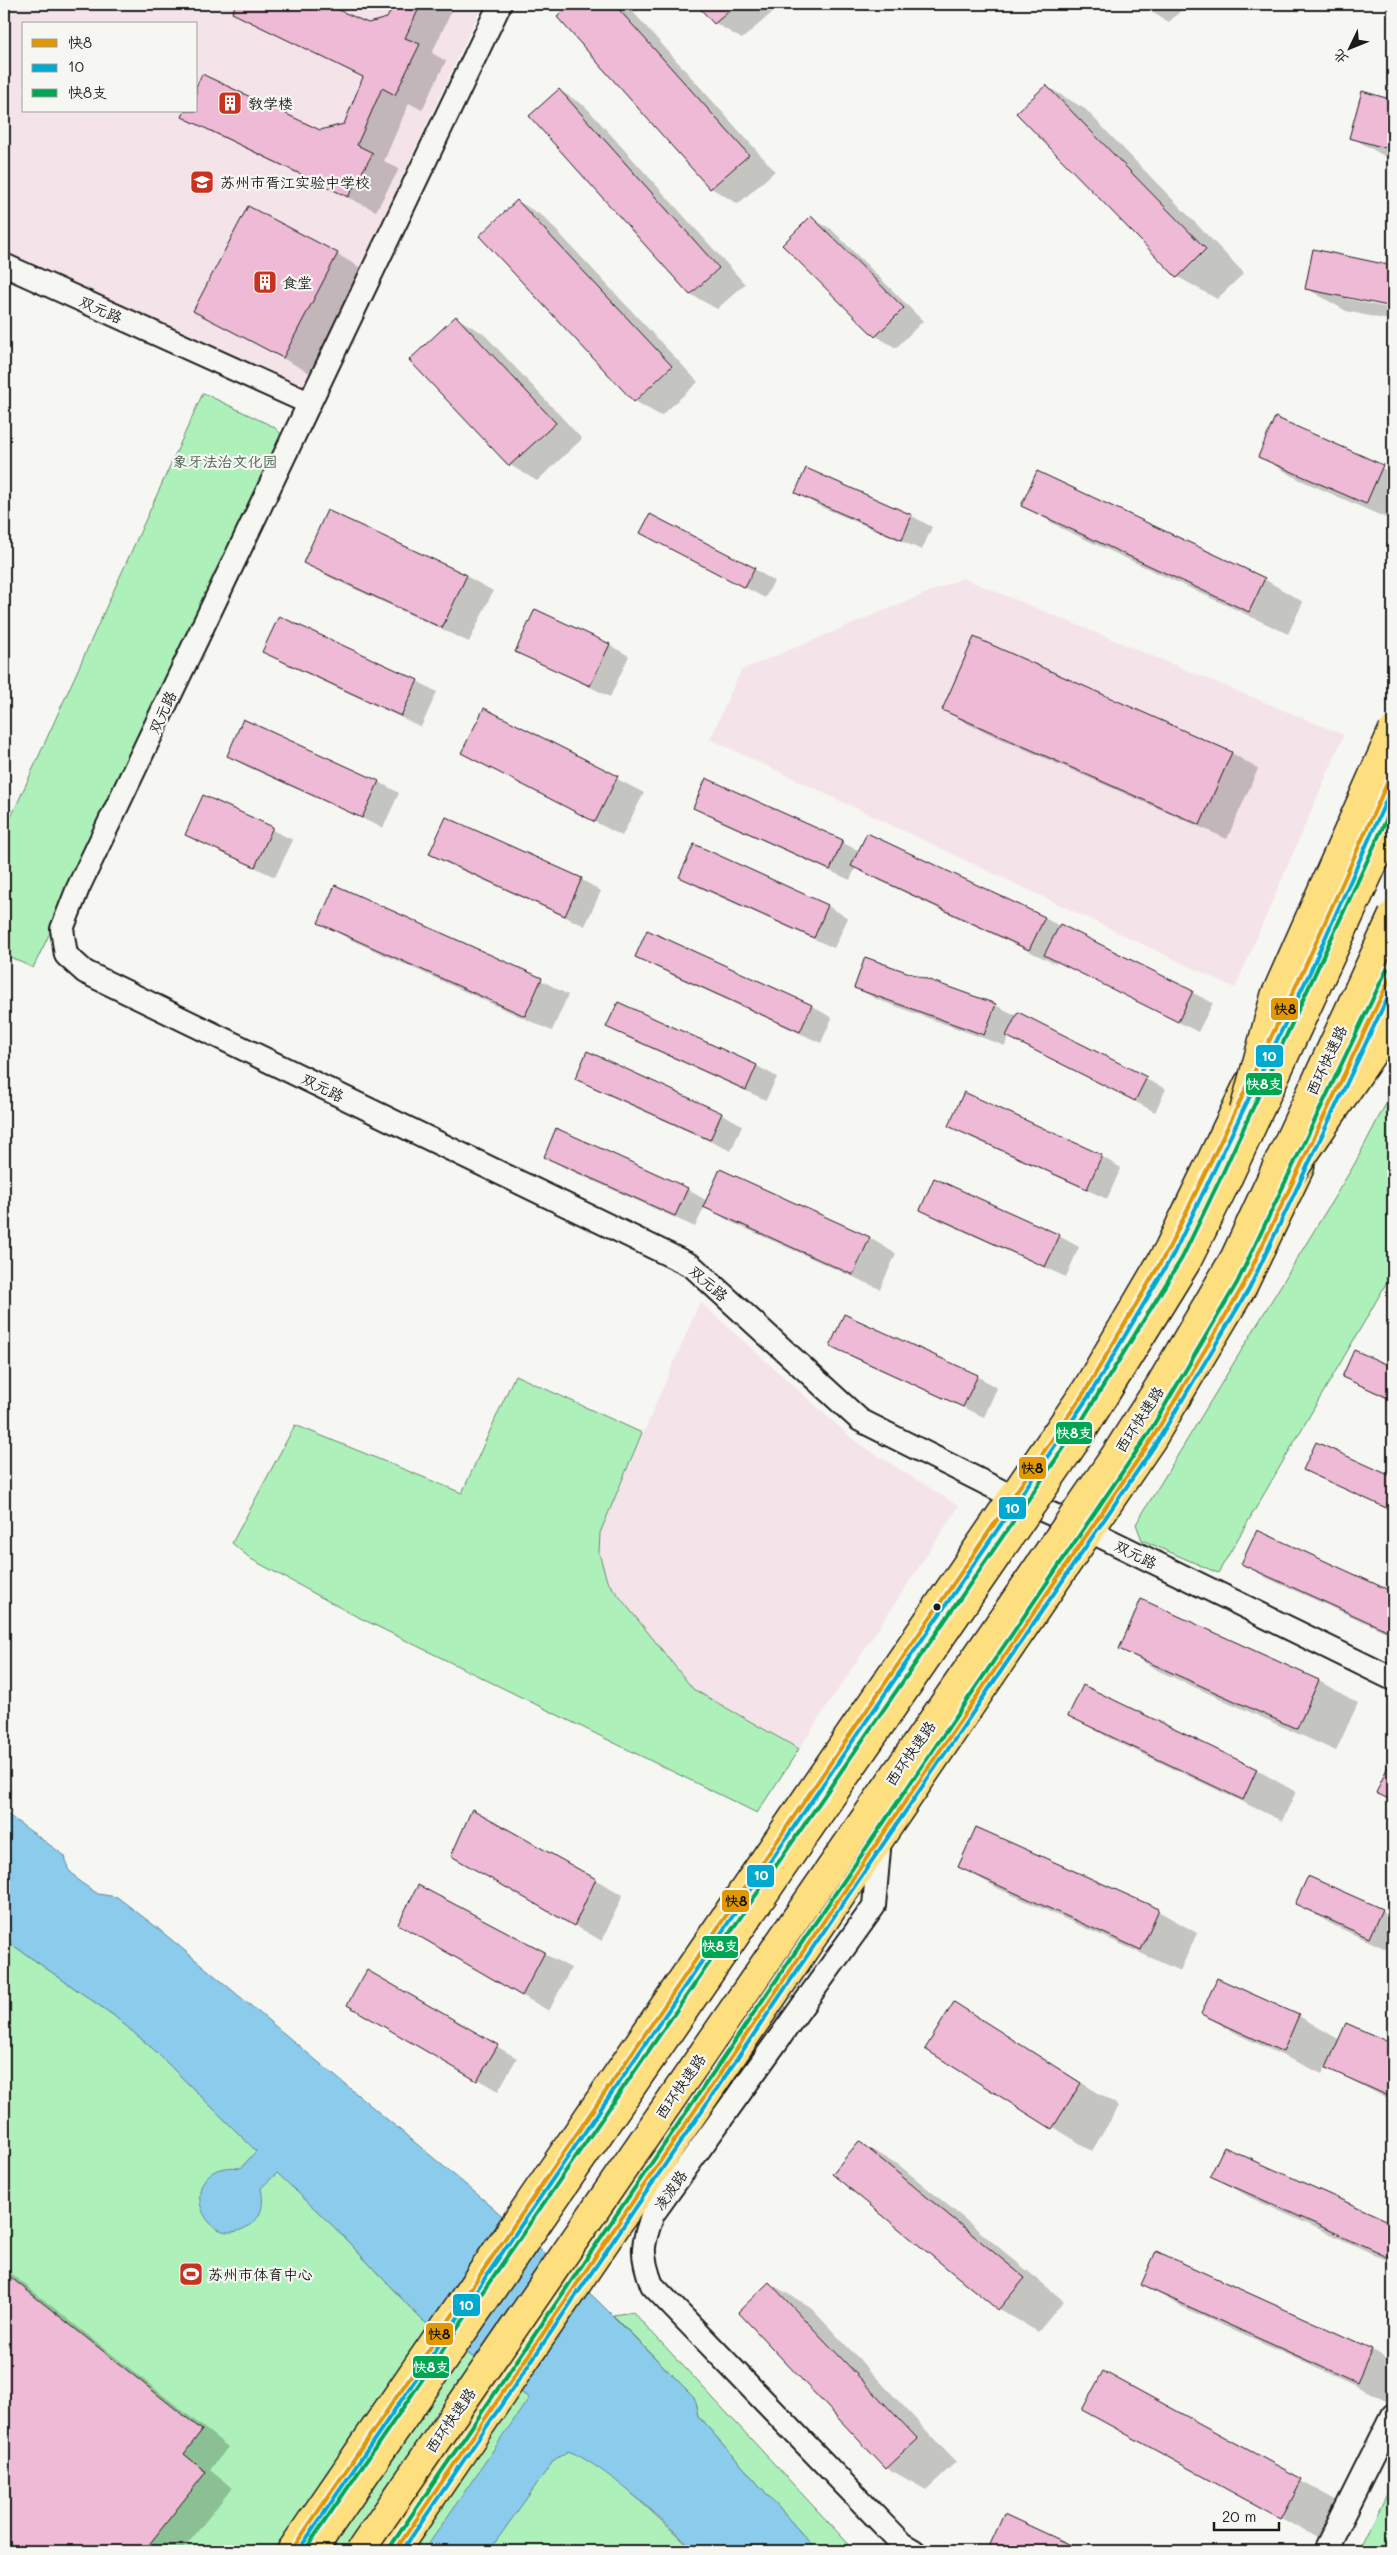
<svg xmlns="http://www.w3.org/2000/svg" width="1397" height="2555" font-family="Mali,'LXGW WenKai TC',sans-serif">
  <rect width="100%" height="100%" fill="#f6f6f2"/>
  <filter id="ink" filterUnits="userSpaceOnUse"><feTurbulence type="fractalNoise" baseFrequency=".02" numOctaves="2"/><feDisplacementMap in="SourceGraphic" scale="10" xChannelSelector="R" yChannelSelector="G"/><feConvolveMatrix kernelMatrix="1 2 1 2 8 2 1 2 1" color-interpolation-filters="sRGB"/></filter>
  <g filter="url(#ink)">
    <g fill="#f4e4ea" fill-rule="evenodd">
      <path d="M4,4H483L302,391L4,253ZM24,24H196V111H24Z"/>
      <polygon points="963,578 1344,735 1235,988 710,739 741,670"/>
      <polygon points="700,1302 856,1442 959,1506 799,1749 693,1689 607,1581 599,1553 600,1533"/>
    </g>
    <g fill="#aef0ba" stroke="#65866b">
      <polygon points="203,393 274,427 281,434 285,446 33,968 4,954 4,833"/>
      <polygon points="1393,1090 1393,1271 1370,1312 1218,1573 1142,1540 1136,1524 1354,1165"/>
      <polygon points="515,1375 642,1433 600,1533 599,1553 607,1581 693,1689 799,1749 757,1813 350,1613 251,1559 232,1543 295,1425 462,1493"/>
      <polygon points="4,1939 113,2015 152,2048 335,2228 421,2319 529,2398 694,2551 4,2551"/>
      <polygon points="633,2312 855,2551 817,2551 698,2416 694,2397 613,2315"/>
      <polygon points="1393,2482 1393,2551 1359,2551"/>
    </g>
    <path fill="#8bccec" stroke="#5f8699" d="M4,1812L65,1856L68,1869L80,1882L98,1894L117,1897L155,1926L490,2205L596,2299L694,2397L698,2416L817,2551H694C670,2525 600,2462 568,2451L554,2460L489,2551H424L529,2398L421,2319L335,2228L277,2173L261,2188C264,2202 263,2216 250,2225C201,2259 171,2159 241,2168L256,2151L152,2048L113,2015L4,1939Z"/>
    <g fill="#0003">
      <polygon points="237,4 322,4 367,25 388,19 395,4 455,4 432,53 446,61 422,110 409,103 384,161 399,169 376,211 211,132 184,116 320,131 345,125 364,78 234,12"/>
      <polygon points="574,4 626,4 775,171 738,204 711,188 559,18"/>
      <polygon points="698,4 782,4 742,39 715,23"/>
      <polygon points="1137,4 1188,4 1169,22"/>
      <polygon points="1046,86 1085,109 1244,273 1217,299 1178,277"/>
      <polygon points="559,90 585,106 745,284 717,309 690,294"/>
      <polygon points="1362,93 1393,101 1393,161 1351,137"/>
      <polygon points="518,201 544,217 698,382 661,416 635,401"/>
      <polygon points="811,218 831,229 923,321 896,348 876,336 784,245"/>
      <polygon points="1314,251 1393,267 1393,306 1347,296 1347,299 1393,309 1393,321 1346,311 1306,288"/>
      <polygon points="337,254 364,270 310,373 194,311"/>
      <polygon points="456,318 483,333 582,439 537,481 510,465 411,360"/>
      <polygon points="1275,419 1393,473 1393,521 1298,479 1259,456"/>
      <polygon points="797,493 912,516 932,527 922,550 817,505"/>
      <polygon points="1022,505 1264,579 1303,602 1288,634 1061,528"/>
      <polygon points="642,533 754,569 774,581 765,598"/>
      <polygon points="304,562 466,576 493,591 469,642 331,578"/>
      <polygon points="975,639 1232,753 1258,769 1227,839 970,725 944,710"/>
      <polygon points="609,645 629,656 610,697 517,651"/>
      <polygon points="264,652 417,681 437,692 421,727 284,663"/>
      <polygon points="485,710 644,793 622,836 463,753"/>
      <polygon points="228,756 379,782 399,793 383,828 248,767"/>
      <polygon points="707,780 860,851 1044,918 1213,1003 1198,1032 1058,961 1056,964 880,881 856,867 850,880 715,819 695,807"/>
      <polygon points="203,797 293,840 275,877 186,835"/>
      <polygon points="694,846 828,906 848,918 834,948 700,888 680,876"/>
      <polygon points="430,854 581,879 601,891 585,926 450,865"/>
      <polygon points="320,922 541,980 568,995 552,1031 347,938"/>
      <polygon points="648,932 812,1006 832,1018 821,1043 657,968 637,957"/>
      <polygon points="856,988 995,1005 1166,1089 1155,1112 1008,1036 1005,1046 876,999"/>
      <polygon points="608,1026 757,1066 777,1077 766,1100 628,1038"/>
      <polygon points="588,1053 722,1114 742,1125 731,1151 597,1090 577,1078"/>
      <polygon points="964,1094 1101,1156 1121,1168 1107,1199 970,1137 950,1126"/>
      <polygon points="545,1156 687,1189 707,1201 721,1171 870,1238 896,1254 880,1289 731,1222 705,1206 695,1227 565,1168"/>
      <polygon points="921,1209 1059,1236 1079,1247 1066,1277 941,1221"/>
      <polygon points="832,1345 977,1376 997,1388 984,1417 852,1357"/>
      <polygon points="1355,1351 1393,1369 1393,1402 1344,1377"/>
      <polygon points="1316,1444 1393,1479 1393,1512 1305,1469"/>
      <polygon points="1257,1532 1393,1593 1393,1635 1269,1579 1243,1564"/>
      <polygon points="1120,1648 1319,1681 1358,1703 1336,1751 1159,1671"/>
      <polygon points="1084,1686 1257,1770 1296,1792 1282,1821 1109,1738 1070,1715"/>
      <polygon points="472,1811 623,1895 602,1941 453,1856"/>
      <polygon points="960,1867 1158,1911 1197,1933 1180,1971 999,1889"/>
      <polygon points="418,1887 571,1968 549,2011 399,1924"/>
      <polygon points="1296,1904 1381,1910 1393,1917 1393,1952 1335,1926"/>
      <polygon points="368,1972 517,2058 498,2091 348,2005"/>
      <polygon points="1217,1980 1299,2016 1340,2040 1347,2025 1393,2046 1393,2102 1326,2066 1322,2074 1241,2036 1202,2014"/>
      <polygon points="955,2004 1119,2106 1092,2151 927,2048"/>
      <polygon points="860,2143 899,2165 1064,2301 1038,2332 999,2309 834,2174"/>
      <polygon points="1224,2149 1393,2225 1393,2263 1251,2198 1212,2176"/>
      <polygon points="1157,2253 1372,2350 1393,2363 1393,2403 1182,2307 1143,2285"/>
      <polygon points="4,2268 228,2447 210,2470 232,2488 182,2551 4,2551"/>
      <polygon points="769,2283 809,2306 956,2462 926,2490 887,2468"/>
      <polygon points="1103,2373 1341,2503 1321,2540 1083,2410"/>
      <polygon points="1005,2516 1081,2551 994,2551 989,2549"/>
    </g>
    <g fill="#eebad6" stroke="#1c1c1c">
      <polygon points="236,4 325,4 368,23 387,18 394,4 421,4 405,38 420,44 395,95 382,88 357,145 373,153 348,197 182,117 185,111 196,111 196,87 202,74 320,130 344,124 363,77 232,13"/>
      <polygon points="572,4 614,4 749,155 710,189 557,17"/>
      <polygon points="696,4 738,4 714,24"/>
      <polygon points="1046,85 1206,249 1177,278 1016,113"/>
      <polygon points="559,89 719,268 690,295 529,116"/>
      <polygon points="1362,91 1393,100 1393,150 1349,138"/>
      <polygon points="517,200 672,366 634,402 479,236"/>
      <polygon points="248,206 338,253 283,358 193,311"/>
      <polygon points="811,216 904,308 875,337 782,245"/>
      <polygon points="1313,249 1393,266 1393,307 1305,289"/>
      <polygon points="456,316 556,423 509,466 409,360"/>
      <polygon points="1275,417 1383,465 1366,504 1258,457"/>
      <polygon points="806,468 912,515 902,540 795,493"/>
      <polygon points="1037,471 1265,578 1249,612 1021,506"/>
      <polygon points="327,510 467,575 442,628 303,563"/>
      <polygon points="650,514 755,568 745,588 640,533"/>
      <polygon points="535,609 610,644 590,686 515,652"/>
      <polygon points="279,616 418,680 401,716 262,652"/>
      <polygon points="974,637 1232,752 1200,825 942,710"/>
      <polygon points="484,708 618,776 595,822 461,753"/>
      <polygon points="243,719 379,781 362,818 227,756"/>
      <polygon points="706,778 843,840 830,870 693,808"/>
      <polygon points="203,795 273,827 255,867 185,835"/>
      <polygon points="446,817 582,878 565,916 429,854"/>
      <polygon points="867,833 1045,917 1029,950 851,866"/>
      <polygon points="694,844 828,905 814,938 679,877"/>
      <polygon points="335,885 542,978 525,1016 318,923"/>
      <polygon points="1060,924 1193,991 1178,1022 1044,955"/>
      <polygon points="647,930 812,1005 800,1032 635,957"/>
      <polygon points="865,957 996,1004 984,1035 854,988"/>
      <polygon points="618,1002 757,1065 746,1090 606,1027"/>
      <polygon points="1018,1012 1147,1077 1135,1101 1006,1036"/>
      <polygon points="587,1051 722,1113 710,1140 575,1079"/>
      <polygon points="964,1092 1102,1155 1087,1189 948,1126"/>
      <polygon points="556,1128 688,1188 675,1216 544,1157"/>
      <polygon points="720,1169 870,1237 853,1275 703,1207"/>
      <polygon points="934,1178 1060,1235 1045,1267 920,1210"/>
      <polygon points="844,1314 978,1375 963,1407 830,1346"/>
      <polygon points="1354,1350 1393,1367 1393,1400 1342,1377"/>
      <polygon points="1316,1442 1393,1477 1393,1511 1303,1470"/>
      <polygon points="1257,1530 1393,1592 1393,1633 1241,1564"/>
      <polygon points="1141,1599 1319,1680 1297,1729 1119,1649"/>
      <polygon points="1083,1685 1257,1769 1243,1800 1068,1716"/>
      <polygon points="1393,1755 1393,1801 1376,1793"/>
      <polygon points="472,1809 596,1879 574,1926 451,1856"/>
      <polygon points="976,1827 1159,1909 1141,1950 958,1867"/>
      <polygon points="1308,1876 1382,1909 1369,1938 1295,1904"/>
      <polygon points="418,1885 545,1952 522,1996 398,1924"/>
      <polygon points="367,1970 498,2045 477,2081 347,2005"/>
      <polygon points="1217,1978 1299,2015 1283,2052 1201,2014"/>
      <polygon points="954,2002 1081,2083 1052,2129 925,2049"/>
      <polygon points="1346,2023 1393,2044 1393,2098 1326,2068"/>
      <polygon points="859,2141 1025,2278 998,2310 832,2174"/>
      <polygon points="1224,2147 1393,2223 1393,2259 1210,2176"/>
      <polygon points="1156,2251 1372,2349 1357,2383 1141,2285"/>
      <polygon points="4,2272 202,2430 184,2454 206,2472 144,2551 4,2551"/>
      <polygon points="769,2282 918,2439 886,2469 738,2312"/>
      <polygon points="1103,2371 1302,2479 1281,2519 1082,2410"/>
      <polygon points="1004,2514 1084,2551 992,2551 988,2549"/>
    </g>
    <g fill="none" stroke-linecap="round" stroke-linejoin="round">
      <g stroke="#1c1c1c" stroke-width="26">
        <g id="minor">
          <polyline points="500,4 78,888 62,929 66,955 85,972 692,1266 860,1420 1013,1497 1090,1531 1393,1679"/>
          <polyline points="4,265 309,403"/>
          <path d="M880,1838L874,1906L653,2214C642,2245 640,2253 652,2285L902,2544L914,2551"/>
          <polyline points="1325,2551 1393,2415"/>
        </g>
      </g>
      <g stroke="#1c1c1c" stroke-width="31">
        <g id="major">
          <polyline points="1271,1039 1305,967 1393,770"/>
          <polyline points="1337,1090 1393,972"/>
          <polyline points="291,2551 1086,1390 1168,1250 1248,1084"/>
          <polyline points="395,2551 1152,1439 1243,1286 1300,1167"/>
        </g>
      </g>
      <use href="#minor" stroke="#f6f6f2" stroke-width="22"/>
      <use href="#major" stroke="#fedf80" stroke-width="28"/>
      <g stroke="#1c1c1c" stroke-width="31" stroke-linecap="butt">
        <g id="highway-bridge">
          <polyline points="1244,1111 1275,996 1393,730"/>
          <polyline points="1282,1187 1376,1048 1393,1011"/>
          <polyline points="312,2551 1081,1433 1187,1261 1226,1182 1393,821"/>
          <polyline points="360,2551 1114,1457 1160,1385 1235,1257 1393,915"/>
        </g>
      </g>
      <use href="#highway-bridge" stroke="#fedf80" stroke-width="28"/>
      <g stroke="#f6f6f2" stroke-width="8">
        <g id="bus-1">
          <polyline points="291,2551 1086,1390 1168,1250 1305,967 1393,770"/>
          <polyline points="395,2551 1152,1439 1243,1286 1393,972"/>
        </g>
      </g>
      <g stroke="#f6f6f2" stroke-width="8">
        <g id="bus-2">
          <polyline points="298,2551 1091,1393 1174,1253 1311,970 1393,785"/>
          <polyline points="402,2551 1157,1442 1249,1289 1393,986"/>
        </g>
      </g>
      <g stroke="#f6f6f2" stroke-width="8">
        <g id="bus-3">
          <polyline points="307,2547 1076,1430 1182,1258 1220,1179 1387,818"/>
          <polyline points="390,2547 1147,1436 1237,1283 1387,969"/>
        </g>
      </g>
      <use href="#bus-1" stroke="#e19803" stroke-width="4"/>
      <use href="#bus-2" stroke="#00a9ce" stroke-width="4"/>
      <use href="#bus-3" stroke="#00a651" stroke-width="4"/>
    </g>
  </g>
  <defs>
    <g id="building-square" transform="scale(1.25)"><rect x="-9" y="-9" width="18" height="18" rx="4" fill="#c8321e" stroke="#f6f6f2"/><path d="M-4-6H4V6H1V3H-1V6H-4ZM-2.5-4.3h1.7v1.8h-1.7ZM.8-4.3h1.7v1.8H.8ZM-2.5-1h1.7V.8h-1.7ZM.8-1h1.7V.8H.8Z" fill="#fff"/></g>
    <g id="school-square" transform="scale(1.25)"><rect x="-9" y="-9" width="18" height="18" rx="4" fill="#c8321e" stroke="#f6f6f2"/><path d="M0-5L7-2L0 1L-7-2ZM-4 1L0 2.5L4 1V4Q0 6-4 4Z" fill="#fff"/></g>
    <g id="stadium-square" transform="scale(1.25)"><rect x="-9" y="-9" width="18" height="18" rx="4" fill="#c8321e" stroke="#f6f6f2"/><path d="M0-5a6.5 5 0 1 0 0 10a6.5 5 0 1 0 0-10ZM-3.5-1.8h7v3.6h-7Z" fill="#fff"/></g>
  </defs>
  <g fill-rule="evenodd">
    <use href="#building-square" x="230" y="103"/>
    <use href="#school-square" x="202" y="182"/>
    <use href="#building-square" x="265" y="282"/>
    <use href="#stadium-square" x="191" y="2274"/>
  </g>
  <circle fill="#1c1c1c" stroke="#f6f6f2" stroke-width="2" cx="937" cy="1607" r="4.5"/>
  <g text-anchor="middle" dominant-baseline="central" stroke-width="4.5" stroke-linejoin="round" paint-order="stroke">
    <g font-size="15" fill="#1c1c1c" stroke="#f6f6f2" text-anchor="start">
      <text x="248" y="103">教学楼</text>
      <text x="220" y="182">苏州市胥江实验中学校</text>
      <text x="282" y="282">食堂</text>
      <text x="208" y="2274">苏州市体育中心</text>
    </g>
    <g font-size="15" fill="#1c1c1c" stroke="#f6f6f2">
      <text transform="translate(101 309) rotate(24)">双元路</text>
      <text transform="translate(162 712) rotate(-65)">双元路</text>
      <text transform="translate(1326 1060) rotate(-65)">西环快速路</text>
      <text transform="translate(323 1087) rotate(26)">双元路</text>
      <text transform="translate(709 1283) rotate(41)">双元路</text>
      <text transform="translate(1139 1419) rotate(-57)">西环快速路</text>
      <text transform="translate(1136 1554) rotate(26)">双元路</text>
      <text transform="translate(910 1753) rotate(-55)">西环快速路</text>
      <text transform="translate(680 2086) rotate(-55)">西环快速路</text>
      <text transform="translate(670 2190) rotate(-55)">凌波路</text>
      <text transform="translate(450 2420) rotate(-55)">西环快速路</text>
    </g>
    <g font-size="15" fill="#485c4b" stroke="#f6f6f2">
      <text x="225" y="461">象牙法治文化园</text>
    </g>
  </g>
  <g stroke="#f6f6f2" stroke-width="2">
    <rect x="1270" y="997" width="29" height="24" rx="5" fill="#e19803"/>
    <rect x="1255" y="1044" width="29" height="24" rx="5" fill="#00a9ce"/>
    <rect x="1245" y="1072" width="38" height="24" rx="5" fill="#00a651"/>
    <rect x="1055" y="1421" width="38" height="24" rx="5" fill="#00a651"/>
    <rect x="1018" y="1456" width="29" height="24" rx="5" fill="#e19803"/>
    <rect x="998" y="1496" width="29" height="24" rx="5" fill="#00a9ce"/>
    <rect x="746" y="1864" width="29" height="24" rx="5" fill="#00a9ce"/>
    <rect x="721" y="1889" width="29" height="24" rx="5" fill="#e19803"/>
    <rect x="701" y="1935" width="38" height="24" rx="5" fill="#00a651"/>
    <rect x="452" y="2293" width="29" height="24" rx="5" fill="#00a9ce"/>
    <rect x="425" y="2322" width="29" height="24" rx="5" fill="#e19803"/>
    <rect x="412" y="2355" width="38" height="24" rx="5" fill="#00a651"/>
  </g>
  <g font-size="14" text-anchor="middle" font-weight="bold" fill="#fff">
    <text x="1269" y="1061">10</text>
    <text x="1264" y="1089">快8支</text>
    <text x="1074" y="1438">快8支</text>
    <text x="1012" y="1513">10</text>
    <text x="761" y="1880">10</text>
    <text x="720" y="1951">快8支</text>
    <text x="466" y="2310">10</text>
    <text x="431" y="2372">快8支</text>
  </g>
  <g font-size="14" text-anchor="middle" font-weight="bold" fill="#111">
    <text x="1285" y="1014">快8</text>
    <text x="1032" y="1473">快8</text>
    <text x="736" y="1906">快8</text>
    <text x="439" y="2339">快8</text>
  </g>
  <rect width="1397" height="2555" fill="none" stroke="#f6f6f2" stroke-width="20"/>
  <rect x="10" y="10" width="1377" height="2535" fill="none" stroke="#1c1c1c" stroke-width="2" filter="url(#ink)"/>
  <rect x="22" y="22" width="175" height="90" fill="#f6f6f2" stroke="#9f9f9c"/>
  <rect x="32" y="39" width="25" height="8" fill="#e19803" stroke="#9f9f9c"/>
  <text x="68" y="48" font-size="15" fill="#1c1c1c">快8</text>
  <rect x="32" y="64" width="25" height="8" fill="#00a9ce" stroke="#9f9f9c"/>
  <text x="68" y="72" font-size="15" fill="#1c1c1c">10</text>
  <rect x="32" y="89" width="25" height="8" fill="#00a651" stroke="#9f9f9c"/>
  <text x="68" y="98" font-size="15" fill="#1c1c1c">快8支</text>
  <g transform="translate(1350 48) rotate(227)" stroke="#f6f6f2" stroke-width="4" paint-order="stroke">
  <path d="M0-4L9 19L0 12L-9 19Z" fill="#1c1c1c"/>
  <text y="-8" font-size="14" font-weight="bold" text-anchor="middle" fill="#1c1c1c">北</text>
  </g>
  <path d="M1214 2522v8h65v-8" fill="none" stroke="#1c1c1c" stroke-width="2.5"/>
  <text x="1222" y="2522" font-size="15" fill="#1c1c1c" stroke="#f6f6f2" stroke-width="4" paint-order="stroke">20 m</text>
</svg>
